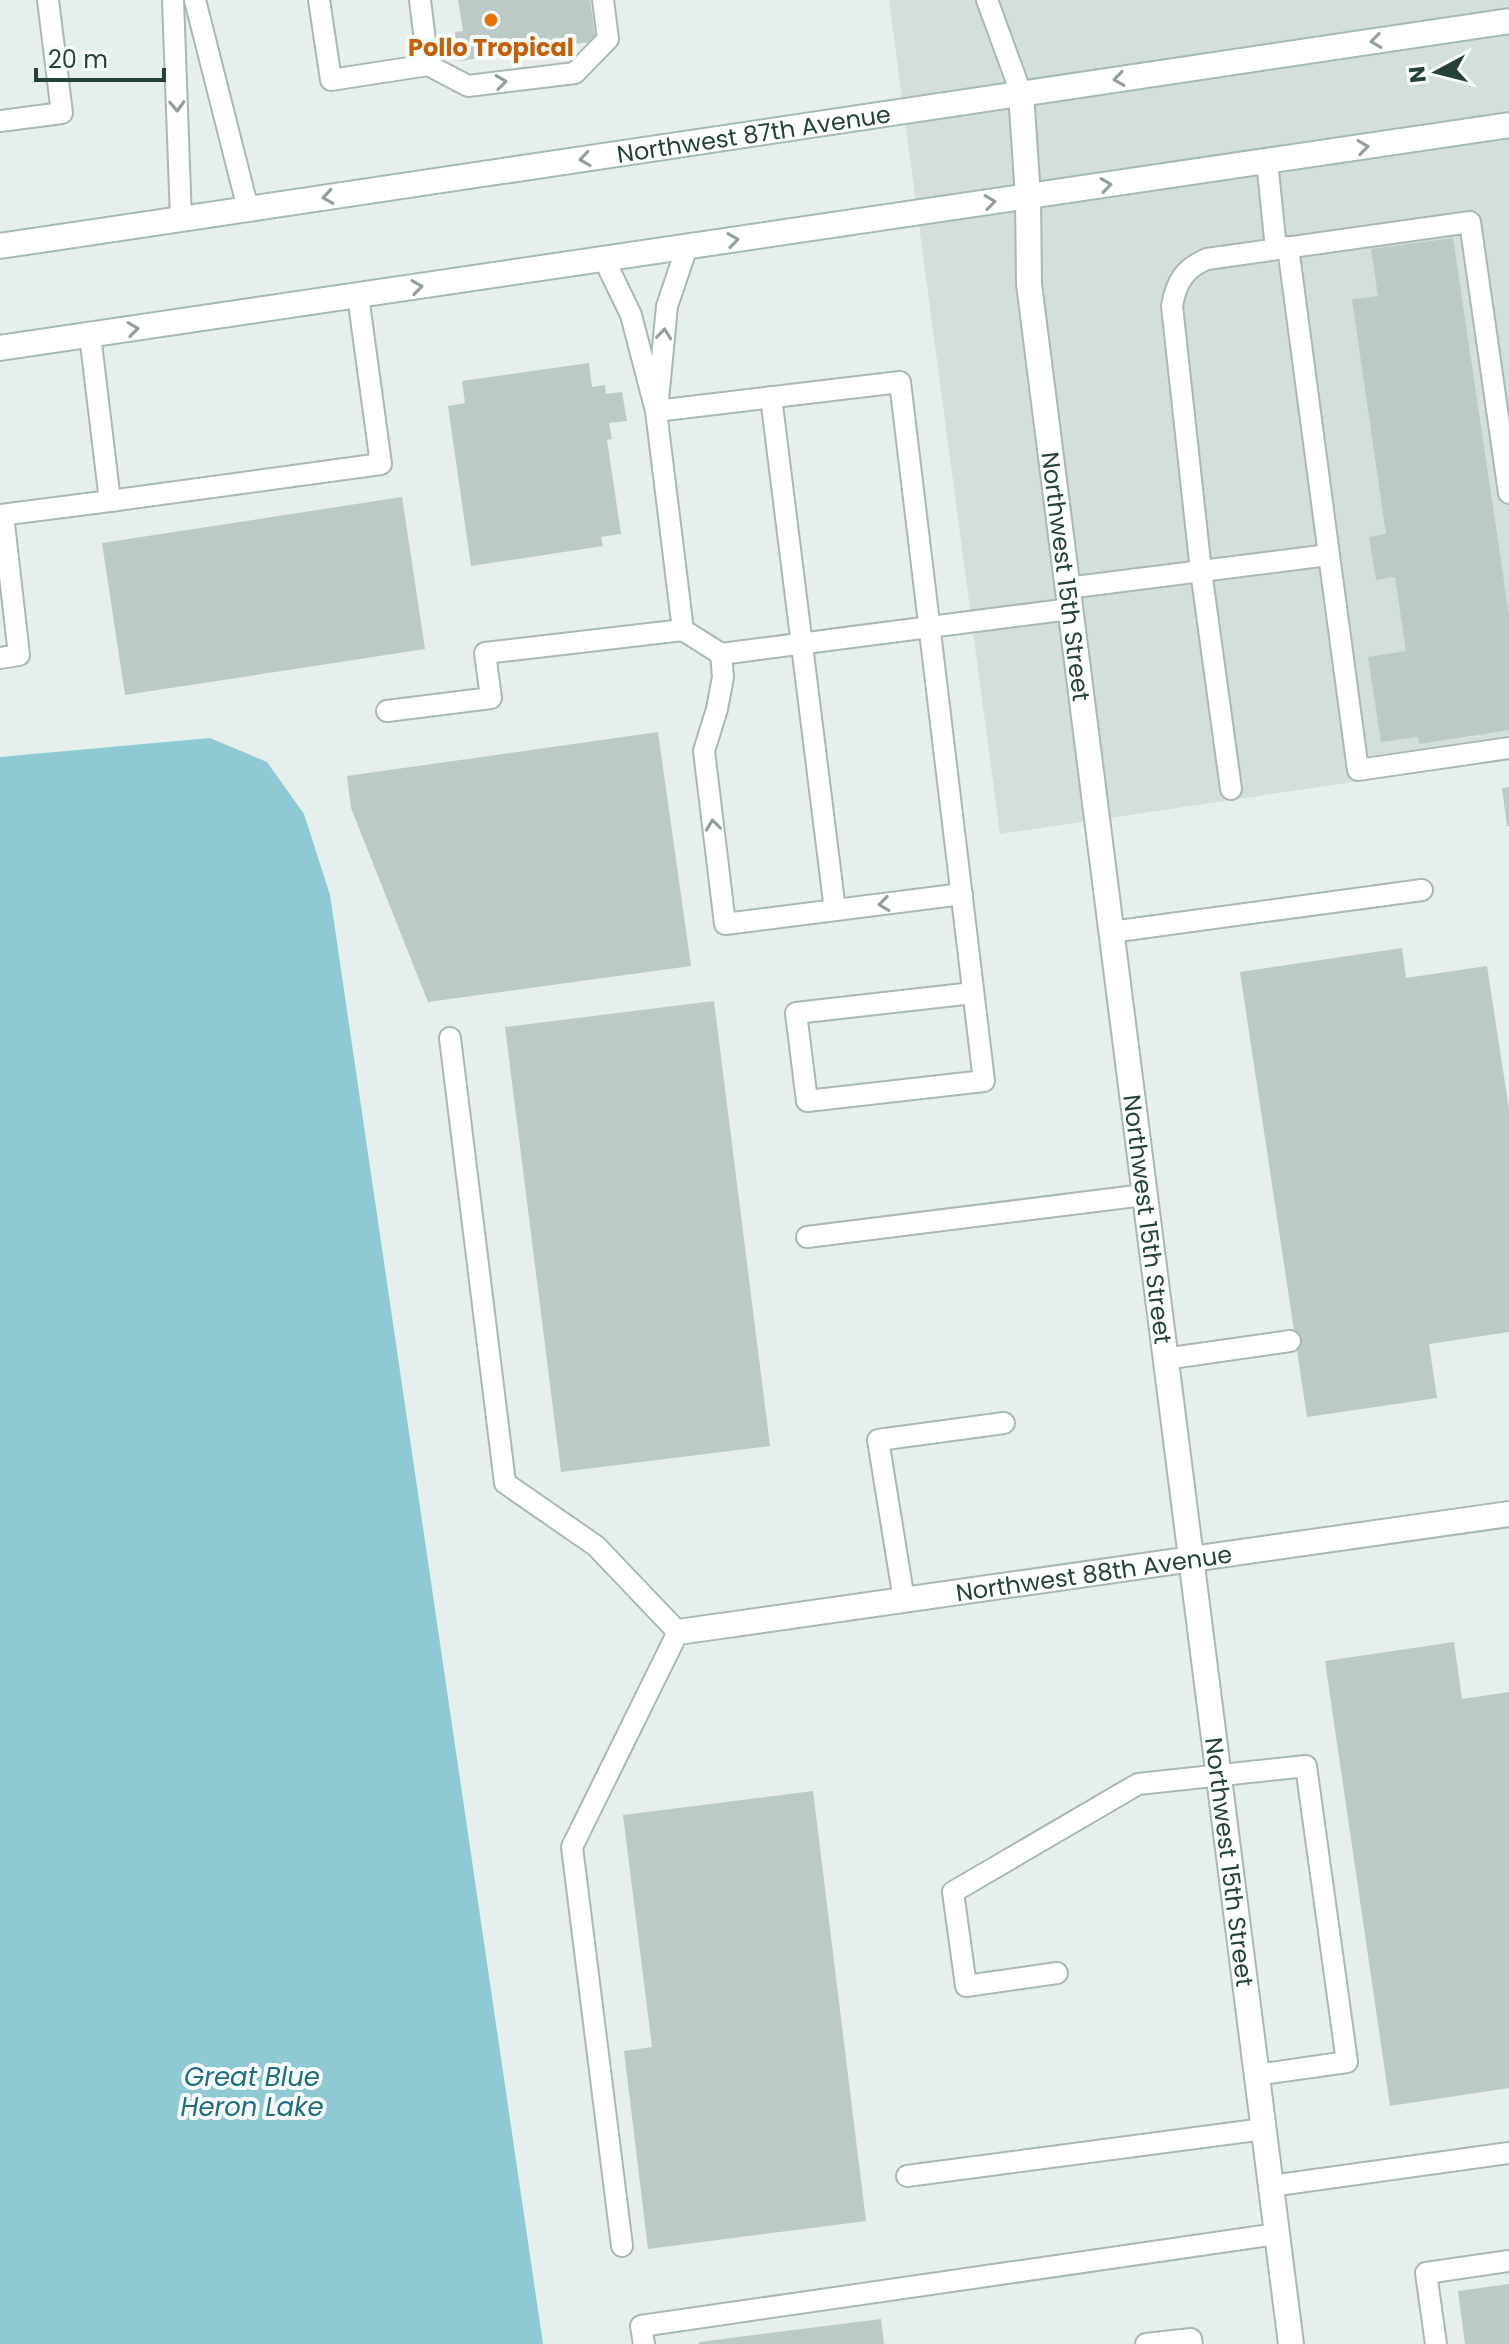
<svg xmlns="http://www.w3.org/2000/svg" width="1509" height="2344" font-family="Poppins,sans-serif">
  <rect width="100%" height="100%" fill="#e6efeb"/>
  <polygon fill="#d4dfda" points="889,0 1509,0 1509,759 1000,834"/>
  <polygon fill="#8ec9d4" points="210,738 267,762 304,814 330,895 543,2344 0,2344 0,757"/>
  <g fill="#bbcac4">
    <polygon points="458,0 590,0 596,41 459,61 455,32 463,31"/>
    <polygon points="1453,238 1509,615 1509,730 1419,744 1418,737 1381,742 1368,657 1406,651 1395,577 1376,580 1369,537 1386,534 1352,299 1378,296 1371,249"/>
    <polygon points="589,363 592,387 605,385 606,394 622,392 627,421 609,423 612,439 607,440 621,534 601,537 603,546 471,566 448,406 465,403 462,381"/>
    <polygon points="402,497 425,649 125,695 102,543"/>
    <polygon points="658,732 691,966 428,1002 351,808 347,776"/>
    <polygon points="1509,787 1509,826 1507,826 1502,788"/>
    <polygon points="1402,948 1406,978 1487,966 1509,1109 1509,1332 1429,1344 1437,1398 1307,1417 1240,972"/>
    <polygon points="714,1001 770,1446 561,1472 505,1027"/>
    <polygon points="1454,1642 1462,1699 1509,1692 1509,2088 1390,2106 1325,1661"/>
    <polygon points="813,1791 866,2221 648,2249 624,2051 652,2047 623,1815"/>
    <polygon points="1509,2284 1509,2344 1465,2344 1458,2291"/>
    <polygon points="881,2319 884,2344 699,2344 699,2342"/>
  </g>
  <g fill="none" stroke-linecap="round" stroke-linejoin="round">
    <g stroke="#a8b8b2" stroke-width="24">
      <g id="service">
        <polyline points="173,0 181,219"/>
        <polyline points="195,0 248,209"/>
        <polyline points="319,0 331,80 428,65 468,86 575,73 608,39 603,0"/>
        <polyline points="420,0 428,65"/>
        <polyline points="987,0 1021,93"/>
        <polyline points="0,121 62,113 48,0"/>
        <polyline points="1267,161 1276,249"/>
        <polyline points="1288,247 1329,555"/>
        <polyline points="771,397 835,910"/>
        <polyline points="658,400 667,306 687,247"/>
        <polyline points="656,411 900,382 984,1081 807,1101 796,1013 973,993"/>
        <polyline points="110,501 381,464 358,296"/>
        <polyline points="0,515 110,501 90,335"/>
        <polyline points="1067,588 1329,555 1358,770 1509,748"/>
        <polyline points="683,630 721,654 1070,609"/>
        <polyline points="721,654 723,677 717,709 704,751 725,924 962,894"/>
        <polyline points="0,658 19,655 3,515"/>
        <polyline points="387,711 491,698 485,653 683,630 656,411 631,315 604,259"/>
        <path d="M1231,789L1201,571L1172,306C1176,282 1185,268 1207,259L1470,222L1509,493"/>
        <polyline points="1111,932 1422,890"/>
        <polyline points="450,1038 505,1483 596,1546 678,1632 572,1847 622,2246"/>
        <polyline points="807,1237 1144,1195"/>
        <polyline points="1164,1359 1290,1341"/>
        <polyline points="904,1600 878,1440 1004,1423"/>
        <polyline points="1057,1973 966,1986 953,1892 1138,1784 1306,1766 1347,2062 1256,2075"/>
        <polyline points="907,2176 1264,2129"/>
        <polyline points="1270,2186 1509,2153"/>
        <polyline points="644,2344 641,2326 1277,2234"/>
        <polyline points="1146,2344 1191,2339 1192,2344"/>
        <polyline points="1436,2344 1426,2273 1509,2261"/>
      </g>
    </g>
    <g stroke="#a8b8b2" stroke-width="28">
      <g id="minor">
        <path id="s1" d="M1021,93L1028,197L1029,284L1291,2344"/>
        <path id="s2" d="M678,1632L1509,1514"/>
      </g>
    </g>
    <g stroke="#a4bbb3" stroke-width="28">
      <g id="secondary">
        <path id="s3" d="M0,246L1509,21"/>
        <polyline points="0,348 1509,125"/>
      </g>
    </g>
    <use href="#service" stroke="#fff" stroke-width="20"/>
    <use href="#minor" stroke="#fff" stroke-width="24"/>
    <use href="#secondary" stroke="#fff" stroke-width="24"/>
  </g>
  <defs><path id="oneway-chevron" d="M-2-3.5L2.5 0L-2 3.5" fill="none" stroke-width="1.6" stroke-linecap="round" stroke-linejoin="round" transform="scale(2)"/></defs>
  <g stroke="#92a09c">
    <use href="#oneway-chevron" transform="translate(1376 41) rotate(172)"/>
    <use href="#oneway-chevron" transform="translate(1119 79) rotate(172)"/>
    <use href="#oneway-chevron" transform="translate(501 82) rotate(-7)"/>
    <use href="#oneway-chevron" transform="translate(177 106) rotate(88)"/>
    <use href="#oneway-chevron" transform="translate(1363 147) rotate(-8)"/>
    <use href="#oneway-chevron" transform="translate(585 159) rotate(171)"/>
    <use href="#oneway-chevron" transform="translate(1106 185) rotate(-8)"/>
    <use href="#oneway-chevron" transform="translate(328 197) rotate(171)"/>
    <use href="#oneway-chevron" transform="translate(990 202) rotate(-8)"/>
    <use href="#oneway-chevron" transform="translate(733 240) rotate(-8)"/>
    <use href="#oneway-chevron" transform="translate(417 287) rotate(-8)"/>
    <use href="#oneway-chevron" transform="translate(133 329) rotate(-8)"/>
    <use href="#oneway-chevron" transform="translate(664 334) rotate(-84)"/>
    <use href="#oneway-chevron" transform="translate(713 825) rotate(-97)"/>
    <use href="#oneway-chevron" transform="translate(884 904) rotate(173)"/>
  </g>
  <circle fill="#e8710a" stroke="#f7fbf9" stroke-width="3" cx="491" cy="20" r="8"/>
  <g text-anchor="middle" dominant-baseline="central" stroke-width="8" stroke-linejoin="round" paint-order="stroke">
    <g font-size="24" font-weight="bold" fill="#c56008" stroke="#f7fbf9">
      <text x="491" y="47">Pollo Tropical</text>
    </g>
    <g font-size="24" fill="#24423a" stroke="#f7fbf9">
      <text stroke="none"><textPath href="#s3" startOffset="762">Northwest 87th Avenue</textPath></text>
      <text stroke="none"><textPath href="#s1" startOffset="486">Northwest 15th Street</textPath></text>
      <text stroke="none"><textPath href="#s1" startOffset="1134">Northwest 15th Street</textPath></text>
      <text stroke="none"><textPath href="#s2" startOffset="420">Northwest 88th Avenue</textPath></text>
      <text stroke="none"><textPath href="#s1" startOffset="1782">Northwest 15th Street</textPath></text>
    </g>
    <g font-size="26" font-style="italic" fill="#1c6f80" stroke="#f7fbf9">
      <text x="252" y="2077">Great Blue<tspan x="252" dy="30">Heron Lake</tspan></text>
    </g>
  </g>
  <g transform="translate(1437 72) rotate(263)" stroke="#f7fbf9" stroke-width="6" paint-order="stroke">
  <path d="M0-6L14 30L0 20L-14 30Z" fill="#24423a"/>
  <text y="-12" font-size="22" font-weight="bold" text-anchor="middle" fill="#24423a">N</text>
  </g>
  <path d="M36 68v12h128v-12" fill="none" stroke="#24423a" stroke-width="4"/>
  <text x="48" y="68" font-size="24" fill="#24423a" stroke="#f7fbf9" stroke-width="6" paint-order="stroke">20 m</text>
</svg>
